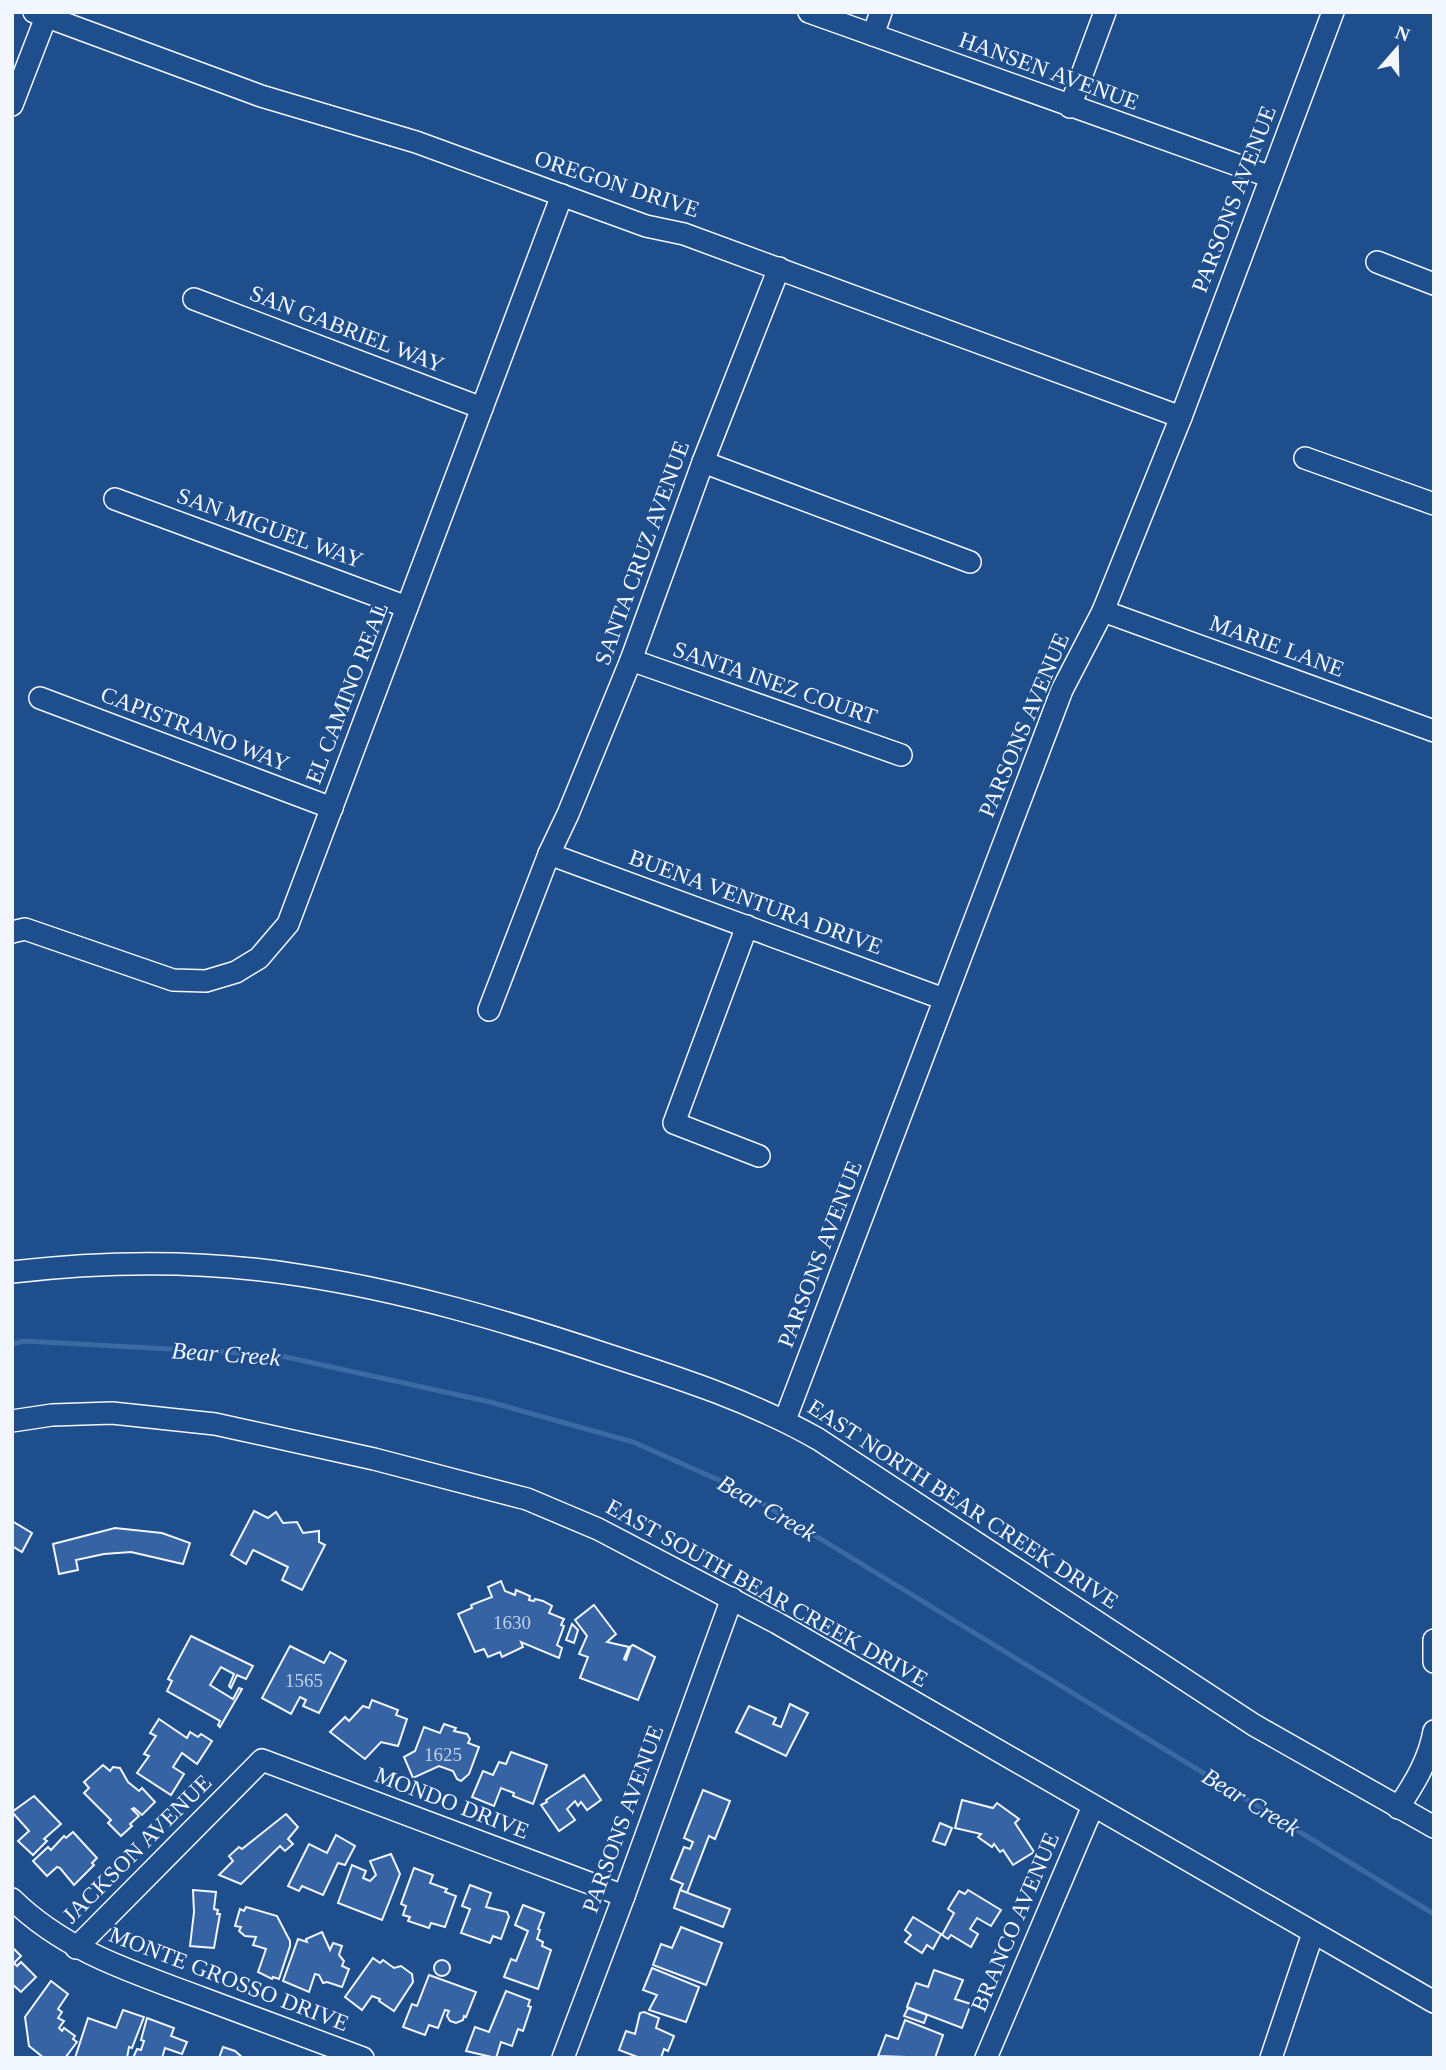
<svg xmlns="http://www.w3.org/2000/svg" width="1446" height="2070" font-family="Georgia,serif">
  <rect width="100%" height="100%" fill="#1f4e8c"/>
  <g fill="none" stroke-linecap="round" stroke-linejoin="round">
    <polyline stroke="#3b69a3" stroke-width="5" points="12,1344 24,1341 277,1355 490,1402 633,1442 739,1489 1434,1914"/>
  </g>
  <g fill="#3563a3" stroke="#f2f6ff" stroke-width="2">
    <polygon points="254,1511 268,1518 276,1512 283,1523 297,1522 303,1533 319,1531 319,1542 325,1545 302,1590 282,1580 288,1567 253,1550 246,1564 231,1555"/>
    <polygon points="12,1521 32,1533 22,1552 12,1546"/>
    <polygon points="115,1528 162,1533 190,1543 183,1564 131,1552 104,1554 76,1560 78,1570 59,1574 53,1544"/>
    <polygon points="501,1581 505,1591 515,1595 516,1590 530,1596 529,1600 534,1601 535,1599 543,1601 552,1606 549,1613 564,1619 561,1625 564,1626 557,1645 562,1648 559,1658 521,1642 523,1647 502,1657 500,1652 488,1657 484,1649 475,1652 458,1614 472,1608 471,1605 492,1597 488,1587"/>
    <polygon points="594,1605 616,1634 607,1642 629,1647 624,1659 626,1660 631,1646 633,1645 655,1657 638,1700 580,1678 588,1657 579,1654 587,1636 575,1620"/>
    <polygon points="572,1624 578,1630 574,1643 566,1640"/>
    <polygon points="191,1636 253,1666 246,1679 237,1675 231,1688 229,1686 234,1674 221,1667 210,1685 233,1699 239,1688 242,1689 220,1727 218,1725 220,1721 167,1691 172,1681 168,1679"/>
    <polygon points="290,1646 324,1663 330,1652 346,1661 319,1713 303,1706 306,1700 300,1697 291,1714 262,1698"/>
    <polygon points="372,1700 398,1710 396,1715 407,1719 398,1746 381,1742 365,1759 330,1732 345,1717 349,1721 363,1706 369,1708"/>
    <polygon points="790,1704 808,1713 786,1756 736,1732 749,1706 776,1718 773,1724 781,1727"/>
    <polygon points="159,1719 187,1738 190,1732 198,1737 201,1734 212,1741 197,1764 182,1753 173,1767 184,1774 171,1795 137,1773 149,1756 144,1754 156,1736 150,1733"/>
    <polygon points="444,1724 456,1728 454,1731 467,1734 470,1739 468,1743 479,1747 469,1774 461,1781 457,1779 453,1771 439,1766 413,1778 404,1757 415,1751 424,1727 440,1733"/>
    <polygon points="511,1752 547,1765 533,1804 513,1796 514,1793 501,1788 494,1806 472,1797 483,1771 493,1775 499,1762 506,1764"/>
    <polygon points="103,1765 110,1771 113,1767 120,1768 128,1782 139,1791 142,1788 155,1802 142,1815 134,1808 132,1809 139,1816 130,1824 132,1826 121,1836 108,1823 111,1820 84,1793 89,1788 84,1782"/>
    <polygon points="584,1775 601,1800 587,1810 581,1802 578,1806 575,1801 567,1809 575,1820 559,1831 541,1805 547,1802 546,1800"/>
    <polygon points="703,1790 730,1801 715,1839 709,1836 687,1893 680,1890 683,1884 671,1879 684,1847 690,1849 693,1842 684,1838"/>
    <polygon points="34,1796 61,1824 44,1839 47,1841 33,1855 18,1841 29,1831 12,1812"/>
    <polygon points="962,1800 993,1808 997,1803 1019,1819 1015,1823 1034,1852 1013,1865 1003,1850 1000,1852 994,1844 992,1847 978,1837 981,1834 955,1828"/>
    <polygon points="286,1814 298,1827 288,1839 293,1844 285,1851 280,1846 241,1884 219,1875 233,1861 229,1856 239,1847 242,1849"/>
    <polygon points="940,1823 952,1828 945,1845 933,1841"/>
    <polygon points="73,1832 97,1858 92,1863 94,1865 74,1885 60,1868 57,1867 47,1876 33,1861 48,1847 51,1850 64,1836 66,1838"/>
    <polygon points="336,1835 355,1846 345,1865 338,1863 323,1895 302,1886 299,1891 288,1886 309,1844 327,1853"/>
    <polygon points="391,1854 400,1874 382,1920 338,1903 352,1865 366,1871 363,1878 370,1881 376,1875 370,1861"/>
    <polygon points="414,1868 433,1875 430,1883 447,1889 445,1892 456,1896 445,1927 431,1923 429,1928 408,1921 410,1917 403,1915 406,1906 401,1904"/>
    <polygon points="470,1885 491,1893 486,1907 507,1912 509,1917 501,1939 493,1936 490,1943 461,1933 470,1909 462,1906"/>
    <polygon points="193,1890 216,1892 214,1909 218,1910 217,1914 220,1914 214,1948 190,1946 194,1912"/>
    <polygon points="680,1890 730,1909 723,1927 674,1908"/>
    <polygon points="968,1890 1001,1910 991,1926 977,1918 970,1929 978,1934 971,1947 951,1935 948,1939 942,1935 954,1913 948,1909 959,1891 965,1894"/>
    <polygon points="523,1905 544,1913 538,1929 540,1930 537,1939 543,1942 542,1946 551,1950 538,1989 504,1977 511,1959 516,1961 528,1931 515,1925"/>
    <polygon points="246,1907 277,1916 290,1941 290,1946 279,1979 273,1977 272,1979 258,1972 266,1949 253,1945 256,1937 245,1936 239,1931 241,1927 235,1926 240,1909 244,1911"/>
    <polygon points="913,1917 941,1934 933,1949 927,1945 922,1953 905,1942 911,1935 905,1930"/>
    <polygon points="681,1927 722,1943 706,1985 653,1965 661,1944 672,1948"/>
    <polygon points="322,1932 330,1950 333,1943 342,1946 339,1955 344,1961 342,1966 349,1969 342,1987 327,1982 323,1983 319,1975 315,1974 309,1992 283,1981 298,1939 307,1942 306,1939"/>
    <polygon points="12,1947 21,1956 14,1963 17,1966 21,1962 36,1977 21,1992 12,1984"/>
    <polygon points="373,1958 380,1963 383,1960 394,1968 401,1966 412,1974 413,1982 394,2011 379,2001 380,1999 372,1996 362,2010 345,1997"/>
    <circle cx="442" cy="1968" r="8"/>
    <polygon points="652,1968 699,1987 686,2022 649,2010 657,1995 643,1990"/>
    <polygon points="934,1970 963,1980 955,1999 971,2004 962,2028 907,2007 916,1983 928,1987"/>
    <polygon points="429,1975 476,1992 466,2017 464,2016 463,2020 456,2023 450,2021 447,2016 449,2011 445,2010 438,2028 429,2025 425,2035 403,2027 412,2004 417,2006"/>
    <polygon points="51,1981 68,1994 58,2009 62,2012 58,2018 64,2021 59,2028 62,2031 64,2028 75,2036 73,2039 77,2042 65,2058 44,2058 29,2046 25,2017"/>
    <polygon points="506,1991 530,2000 528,2006 531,2007 523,2031 518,2029 512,2046 501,2042 496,2058 466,2051 475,2027 489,2032"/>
    <polygon points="908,2008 927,2015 924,2023 904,2016"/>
    <polygon points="123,2010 144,2017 132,2048 129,2047 127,2058 75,2058 88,2018 116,2028"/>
    <polygon points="644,2012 659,2018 656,2028 674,2036 668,2051 664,2049 661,2058 640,2058 619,2050 626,2031 635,2034 640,2013"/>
    <polygon points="147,2018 174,2028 171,2036 187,2042 182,2054 165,2048 162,2058 133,2058 137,2049 141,2050 144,2041 141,2040"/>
    <polygon points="905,2020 943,2035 935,2058 878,2056 886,2035 898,2039"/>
    <polygon points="223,2047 235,2051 243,2058 219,2058"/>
  </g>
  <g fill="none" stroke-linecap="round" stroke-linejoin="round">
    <g stroke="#f2f6ff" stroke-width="24">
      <g id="minor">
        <polyline points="34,12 261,96 416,142 646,226 684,234 1181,417"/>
        <polyline points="809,12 1271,177"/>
        <polyline points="873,35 881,12"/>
        <polyline points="12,105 46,17"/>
        <polyline points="1070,107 1105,12"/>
        <polyline points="1377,262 1434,284"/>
        <polyline points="194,299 482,408"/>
        <polyline points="1305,458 1434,504"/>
        <polyline points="703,462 970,562"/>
        <polyline points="115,499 407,607"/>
        <polyline points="1103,611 1434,731"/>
        <polyline points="631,660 901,755"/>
        <polyline points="40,698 332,808"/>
        <polyline points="549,854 944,999"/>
        <polyline points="747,926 674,1123 759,1156"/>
        <polyline points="12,932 25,929 173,980 206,981 236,972 259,958 288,924 562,195"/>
        <polyline points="489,1010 549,854 568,814 631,660 703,462 779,268"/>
        <path d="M12,1272C106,1261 204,1260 298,1275C405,1291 509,1322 611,1356C682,1379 753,1402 818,1439L1254,1725L1434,1827"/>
        <polyline points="785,1420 1062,690 1103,611 1181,417 1333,12"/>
        <polyline points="12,1421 52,1415 112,1413 215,1424 374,1459 527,1499 598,1529 777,1623 1434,2002"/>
        <polyline points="1434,1640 1434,1662"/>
        <path d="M1398,1808C1414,1784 1429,1760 1434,1731"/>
        <path d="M12,1899C66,1952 133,1972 202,1998C256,2018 310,2038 363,2058"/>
        <polyline points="76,1948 262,1760 624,1896"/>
        <polyline points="563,2058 624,1896 732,1598"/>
        <polyline points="986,2058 1093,1806"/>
        <polyline points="1271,2058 1313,1933"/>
      </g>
    </g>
    <use href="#minor" stroke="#1f4e8c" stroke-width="21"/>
  </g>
  <g text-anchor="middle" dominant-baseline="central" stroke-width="5" stroke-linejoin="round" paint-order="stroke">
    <g font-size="19" fill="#c3d1e8">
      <text x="512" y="1622">1630</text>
      <text x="304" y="1680">1565</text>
      <text x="443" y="1754">1625</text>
    </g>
    <g font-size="23" fill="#f2f6ff" stroke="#1f4e8c">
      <text transform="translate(1049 71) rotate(20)">HANSEN AVENUE</text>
      <text transform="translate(617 184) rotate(18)">OREGON DRIVE</text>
      <text transform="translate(1234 199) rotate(-69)">PARSONS AVENUE</text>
      <text transform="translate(347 329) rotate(21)">SAN GABRIEL WAY</text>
      <text transform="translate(270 528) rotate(20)">SAN MIGUEL WAY</text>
      <text transform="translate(642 553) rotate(-70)">SANTA CRUZ AVENUE</text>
      <text transform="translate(1277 646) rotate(20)">MARIE LANE</text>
      <text transform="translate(775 683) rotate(19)">SANTA INEZ COURT</text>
      <text transform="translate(347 693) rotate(-69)">EL CAMINO REAL</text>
      <text transform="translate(1024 725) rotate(-67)">PARSONS AVENUE</text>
      <text transform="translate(195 729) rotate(21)">CAPISTRANO WAY</text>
      <text transform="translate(756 902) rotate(20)">BUENA VENTURA DRIVE</text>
      <text transform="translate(820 1254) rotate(-69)">PARSONS AVENUE</text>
      <text transform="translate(963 1504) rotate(33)">EAST NORTH BEAR CREEK DRIVE</text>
      <text transform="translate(767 1593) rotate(29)">EAST SOUTH BEAR CREEK DRIVE</text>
      <text transform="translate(452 1803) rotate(21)">MONDO DRIVE</text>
      <text transform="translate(623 1819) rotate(-70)">PARSONS AVENUE</text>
      <text transform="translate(137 1849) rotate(-45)">JACKSON AVENUE</text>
      <text transform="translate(1015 1922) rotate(-67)">BRANCO AVENUE</text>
      <text transform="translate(229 1979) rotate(21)">MONTE GROSSO DRIVE</text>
    </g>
    <g font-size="24" font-style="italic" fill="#f2f6ff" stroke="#1f4e8c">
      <text transform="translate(226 1354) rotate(4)">Bear Creek</text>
      <text transform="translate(767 1508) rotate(30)">Bear Creek</text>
      <text transform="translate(1251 1802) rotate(31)">Bear Creek</text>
    </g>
  </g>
  <rect width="1446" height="2070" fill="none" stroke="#f2f6ff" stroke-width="28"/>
  <g transform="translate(1397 49) rotate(20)" stroke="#1f4e8c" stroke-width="5" paint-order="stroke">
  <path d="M0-5L12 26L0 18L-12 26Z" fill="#f2f6ff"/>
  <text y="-10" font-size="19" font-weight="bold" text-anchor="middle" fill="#f2f6ff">N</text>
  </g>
</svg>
